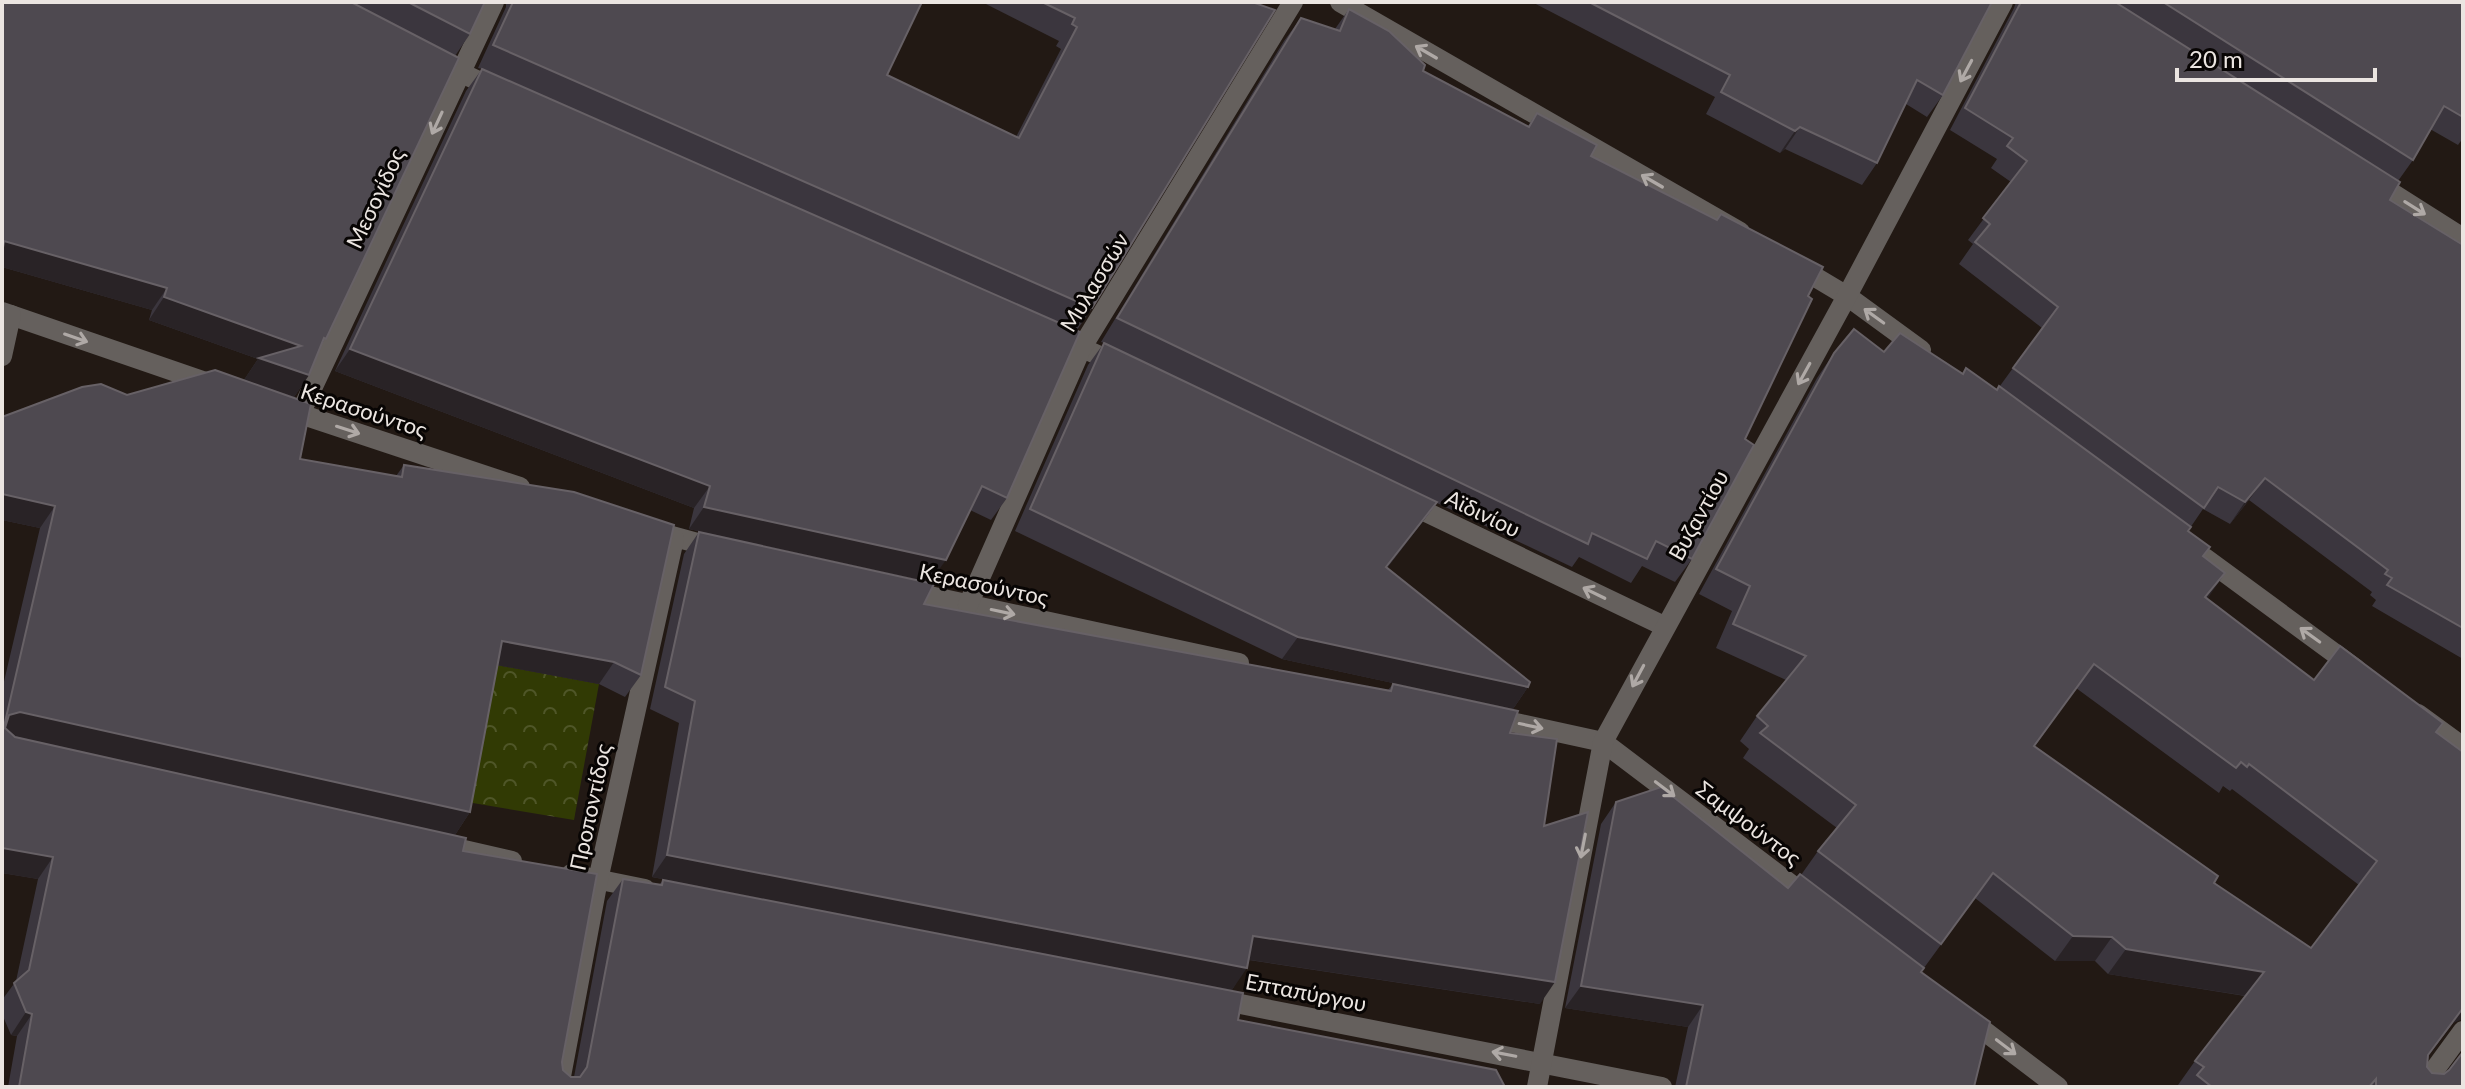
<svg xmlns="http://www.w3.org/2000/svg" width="2465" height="1089" font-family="Lato,sans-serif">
  <defs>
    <pattern id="park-crowns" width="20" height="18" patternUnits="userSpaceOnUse" patternTransform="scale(2)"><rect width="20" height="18" fill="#313a04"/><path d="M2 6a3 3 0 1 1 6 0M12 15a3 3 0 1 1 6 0" fill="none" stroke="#4f5628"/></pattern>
  </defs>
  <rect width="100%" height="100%" fill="#221914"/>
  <polygon fill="url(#park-crowns)" points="486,663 599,684 574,820 461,801"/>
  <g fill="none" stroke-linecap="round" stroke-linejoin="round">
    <g stroke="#65605d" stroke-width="20">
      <polyline points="1340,2 1740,232"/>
      <polyline points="429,58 498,90"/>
      <polyline points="2373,181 2463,238"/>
      <polyline points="1795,265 1847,296 1921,350"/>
      <polyline points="2,312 217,386"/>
      <polyline points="1051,334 1120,365"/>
      <polyline points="2,356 11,315"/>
      <polyline points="285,409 520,487"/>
      <polyline points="300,414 494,2"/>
      <polyline points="1405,502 1664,626"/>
      <polyline points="646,529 719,549"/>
      <polyline points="2205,558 2356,669"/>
      <polyline points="902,590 1239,663"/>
      <polyline points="968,605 1082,347 1293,2"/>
      <polyline points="2418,714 2463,747"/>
      <polyline points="1489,717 1603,742 1813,901"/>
      <polyline points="438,844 512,861"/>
      <polyline points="571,874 645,889"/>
      <polyline points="1215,999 1662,1087"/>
      <polyline points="1966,1017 2058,1087"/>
      <polyline points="559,1087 598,880 674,539"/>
      <polyline points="1537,1087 1603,742 1847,296 2003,2"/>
      <polyline points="2422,1087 2463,1031"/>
    </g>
  </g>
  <g fill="#3b363e" fill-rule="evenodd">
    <polygon points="2,2 485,2 470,34 455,56 320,348 309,375 294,397 244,380 258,359 149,320 152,310 2,267"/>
    <polygon points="506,2 922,2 887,75 1016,137 1061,49 1056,46 1059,41 982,2 1252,2 1092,308 1077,330 1007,498 991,520 970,510 930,582 689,529 694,508 335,371 466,91 482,69 478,68 506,7"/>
    <polygon points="1532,2 1992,2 1943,95 1927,117 1906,104 1877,163 1862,185 1785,149 1780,153 1706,114 1715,97"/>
    <path d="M2016,2H2463V138L2458,145L2430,129L2413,160L2398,181L2390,200L2463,245V659L2372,606L2376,600L2370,595L2372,592L2249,500L2230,524L2203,509L2188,531L2210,547L2203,556L2207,599L2314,680L2436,733L2453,1023L2428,1056L2427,1067L2432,1073L2463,1087H2180L2178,1085L2195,1061L2245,996L2108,974L2095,961H2055L1975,898L1921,972L1974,1087H1675L1688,1027L1565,1008L1601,824L1616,802L1788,888L1801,875L1818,851L1837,828L1743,758L1749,749L1740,741L1757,716L1786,680L1716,648L1732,611L1699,594L1817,378L1834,353L1884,352L1962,373L1997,390L2042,328L1959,264L1973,244L1968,240L2011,182L1991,168L1997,159L1950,130L2014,8ZM2076,688L2219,793L2223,786L2230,791L2232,789L2359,885L2311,948L2214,883L2035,746Z"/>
    <polygon points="1349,9 1423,71 1528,126 1537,113 1591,156 1808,296 1692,559 1675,582 1642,566 1631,583 1579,557 1572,567 1437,503 1387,568 1528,687 1513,709 1282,659 1015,531 1088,365 1104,343 1101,342 1284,41 1301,18 1335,29"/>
    <polygon points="127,395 300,459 396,476 404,465 641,675 625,697 599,684 497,665 470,812 455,835 14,736 463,851 562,1062 563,1070 571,1077 574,1077 607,901 623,879 659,885 663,880 1238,1020 1505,1087 8,1087 17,1036 11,1035 2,1014 2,1000 16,981 38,879 2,873 2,690 40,528 2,520 2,417"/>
    <polygon points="699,532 924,604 1388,690 1393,684 1510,733 1544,826 1540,1004 1249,960 1232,990 652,877 679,723 650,709 684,554"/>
  </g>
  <g fill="#292326">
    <polygon points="1800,127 1785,149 1780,153 1795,131"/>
    <polygon points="4,241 167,288 152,310 2,267 2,244"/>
    <polygon points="164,297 301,346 309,375 294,397 244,380 258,359 149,320"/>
    <polygon points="350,349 710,486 694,508 335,371"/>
    <polygon points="2265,478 2249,500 2230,524 2245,502"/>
    <polygon points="2,494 55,506 40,528 2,520"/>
    <polygon points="1437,502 1421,524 1371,589 1386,567"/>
    <polygon points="704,507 946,560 930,582 689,529"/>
    <polygon points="2225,573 2208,598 2187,622 2205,597"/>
    <polygon points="1298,637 1528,687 1513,709 1282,659"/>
    <polygon points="502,641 614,662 599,684 486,663"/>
    <polygon points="20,712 470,812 455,835 5,734 2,735 9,715"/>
    <polygon points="2,848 53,857 38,879 2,873"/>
    <polygon points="667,855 1247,968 1232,990 652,877"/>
    <polygon points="1253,936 1555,982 1540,1004 1237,958"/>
    <polygon points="2073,936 2112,937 2095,961 2055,961"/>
    <polygon points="2126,949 2264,972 2247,996 2108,974"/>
    <polygon points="1581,986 1703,1005 1688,1027 1565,1008"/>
    <polygon points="2463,1008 2463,1019 2453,1023"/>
    <polygon points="26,1012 32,1014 17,1036 11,1035"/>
  </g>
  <g fill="#4e4950" stroke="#676166" stroke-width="2" fill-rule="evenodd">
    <polygon points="2,2 351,2 459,58 326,339 324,338 309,375 259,358 301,346 164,297 167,288 4,241 2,254"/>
    <polygon points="408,2 485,2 470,34"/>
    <polygon points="513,2 922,2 887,75 1019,138 1077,27 1072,24 1075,18 1042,2 1252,2 1275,10 1092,308 493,45"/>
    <polygon points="1589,2 1992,2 1943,95 1917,80 1877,163 1800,127 1795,131 1721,92 1730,75"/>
    <polygon points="2021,2 2115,2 2400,182 2390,200 2463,245 2463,628 2387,585 2392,578 2385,574 2388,570 2265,478 2245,502 2218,487 2204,508 2013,368 2058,307 1975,242 1990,224 1983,218 2027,161 2007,146 2013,138 1965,108"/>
    <polygon points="2163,2 2463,2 2463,117 2444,106 2413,160"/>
    <polygon points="1349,9 1389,31 1425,65 1423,71 1529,127 1537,113 1597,145 1591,156 1717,220 1721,214 1823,267 1808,296 1812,299 1745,439 1754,445 1692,559 1656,541 1647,559 1592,533 1588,544 1117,318 1301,18 1340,31"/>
    <polygon points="482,69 1080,332 1007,498 982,486 946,560 704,507 710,486 350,349"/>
    <path d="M1854,329L1884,352L1900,333L1963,374L1966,368L1997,390L1999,386L2191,527L2188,531L2210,547L2203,556L2225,573L2205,597L2314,680L2340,646L2443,723L2436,732L2463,752V1008L2428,1055L2427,1067L2432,1073L2444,1074L2449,1070L2463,1052V1087H2376V1079L2369,1087H2212L2197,1075L2204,1067L2195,1061L2264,972L2126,949L2112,937L2073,936L1993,873L1941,944L1818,851L1856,805L1760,733L1768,726L1757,716L1806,656L1733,624L1750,586L1716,569L1834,353ZM2094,664L2236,768L2241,762L2247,767L2249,764L2377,861L2311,948L2214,883L2218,876L2034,746Z"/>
    <polygon points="1104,343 1437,502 1386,567 1530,682 1528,687 1298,637 1030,509"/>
    <polygon points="215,370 311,404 300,459 402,477 404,465 574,492 674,525 641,675 614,662 502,641 470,812 20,712 9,715 5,728 15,737 466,838 463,851 597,874 562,1062 563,1070 571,1077 580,1077 587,1067 623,879 662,885 663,880 1243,993 1238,1020 1496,1070 1505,1087 19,1087 32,1014 26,1012 14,983 29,970 53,857 2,848 2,735 55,506 2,494 2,417 82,387 101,384 127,395"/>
    <polygon points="699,532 934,584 924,604 1391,691 1393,684 1518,711 1510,733 1557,739 1544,826 1588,812 1555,982 1253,936 1247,968 667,855 695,701 665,687"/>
    <polygon points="1661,787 1788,888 1800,874 1924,968 1921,972 1990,1022 1974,1087 1686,1087 1703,1005 1581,986 1616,802"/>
  </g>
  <defs><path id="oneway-shaft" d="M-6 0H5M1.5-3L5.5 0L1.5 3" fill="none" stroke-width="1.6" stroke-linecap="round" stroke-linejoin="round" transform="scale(2)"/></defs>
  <g stroke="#afa9a6">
    <use href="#oneway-shaft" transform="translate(1426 52) rotate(-150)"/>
    <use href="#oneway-shaft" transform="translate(1966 71) rotate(118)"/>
    <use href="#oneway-shaft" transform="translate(437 123) rotate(115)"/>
    <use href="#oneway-shaft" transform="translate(1652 181) rotate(-150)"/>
    <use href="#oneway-shaft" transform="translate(2415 208) rotate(32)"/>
    <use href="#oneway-shaft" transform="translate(1874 316) rotate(-144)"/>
    <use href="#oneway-shaft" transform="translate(76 338) rotate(19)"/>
    <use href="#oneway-shaft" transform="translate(1804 374) rotate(119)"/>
    <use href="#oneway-shaft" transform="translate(348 430) rotate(18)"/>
    <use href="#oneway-shaft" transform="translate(1594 593) rotate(-154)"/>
    <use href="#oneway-shaft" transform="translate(1003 612) rotate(12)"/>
    <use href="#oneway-shaft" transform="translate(2310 635) rotate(-144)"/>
    <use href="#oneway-shaft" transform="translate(1638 676) rotate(118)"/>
    <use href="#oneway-shaft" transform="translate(1531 726) rotate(12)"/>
    <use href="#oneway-shaft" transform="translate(1665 789) rotate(37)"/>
    <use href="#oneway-shaft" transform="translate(1583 846) rotate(101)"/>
    <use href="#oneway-shaft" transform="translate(2006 1047) rotate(37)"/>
    <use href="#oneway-shaft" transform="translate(1504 1054) rotate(-169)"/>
  </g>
  <g text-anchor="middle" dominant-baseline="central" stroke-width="6" stroke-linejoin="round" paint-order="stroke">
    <g font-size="22" fill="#ebe5e1" stroke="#080504">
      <text transform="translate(375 198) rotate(-65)">Μεσογίδος</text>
      <text transform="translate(1094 282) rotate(-59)">Μυλασσών</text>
      <text transform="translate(364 410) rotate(18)">Κερασούντος</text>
      <text transform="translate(1483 513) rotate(26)">Αϊδινίου</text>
      <text transform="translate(1698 515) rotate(-61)">Βυζαντίου</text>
      <text transform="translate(984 584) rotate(12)">Κερασούντος</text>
      <text transform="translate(590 807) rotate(-78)">Προποντίδος</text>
      <text transform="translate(1749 823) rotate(37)">Σαμψούντος</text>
      <text transform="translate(1306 992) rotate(11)">Επταπύργου</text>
    </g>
  </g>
  <rect width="2465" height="1089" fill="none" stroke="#ebe5e1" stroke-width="8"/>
  <path d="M2177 68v12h198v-12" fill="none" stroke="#ebe5e1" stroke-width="4"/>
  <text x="2189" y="68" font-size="24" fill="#ebe5e1" stroke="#080504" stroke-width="6" paint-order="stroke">20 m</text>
</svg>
